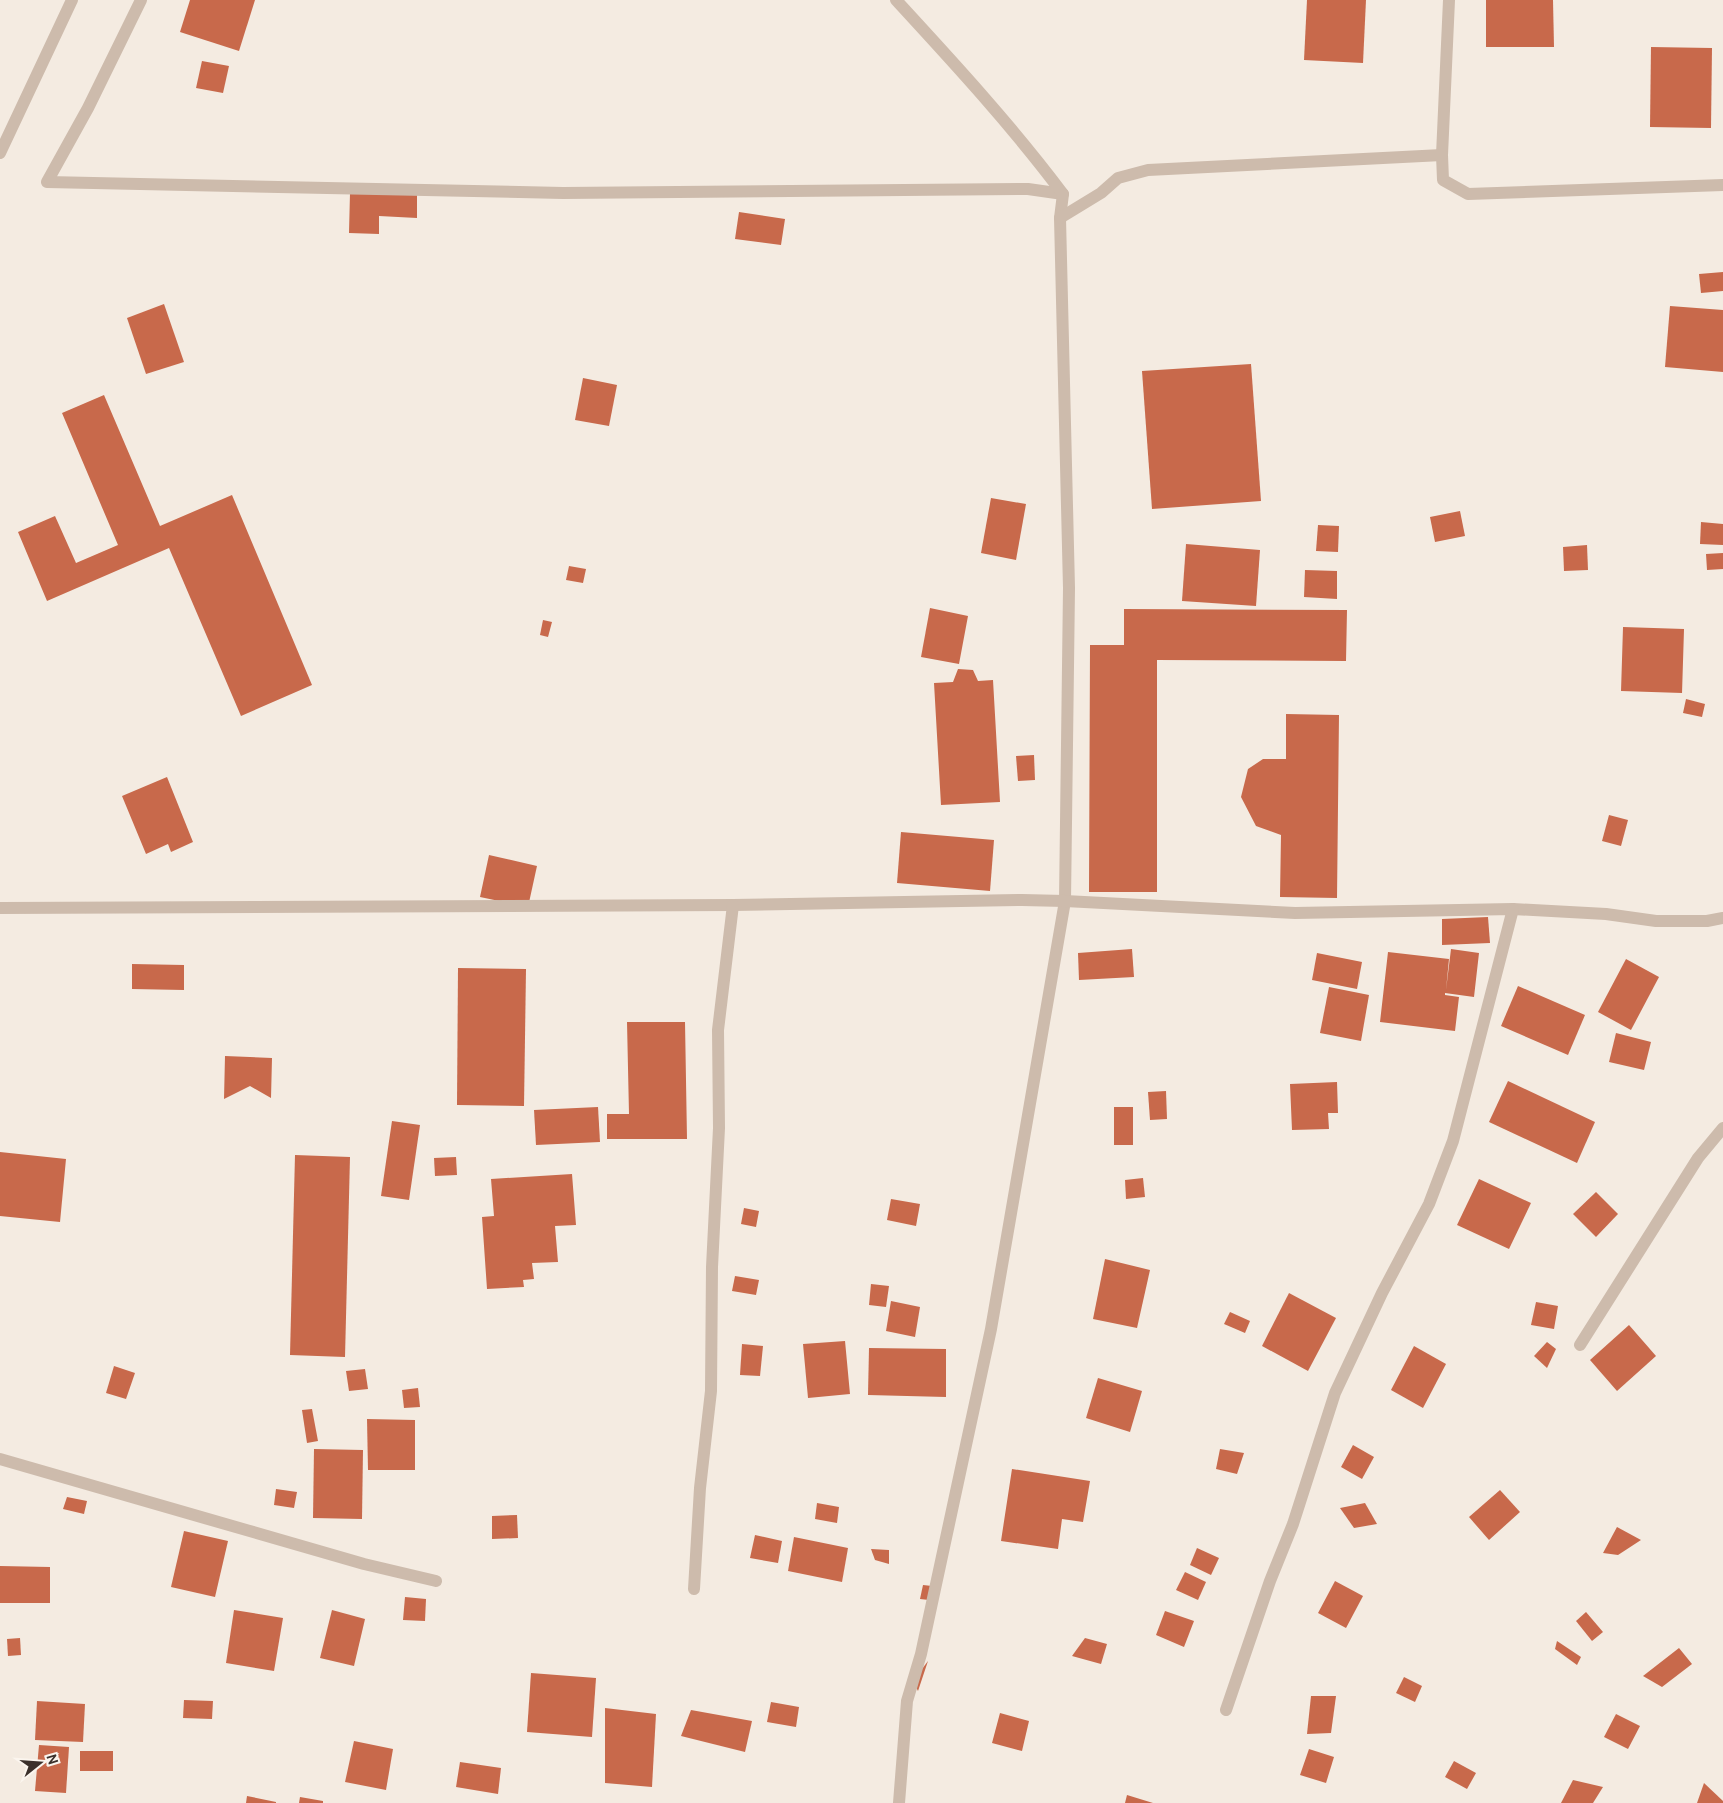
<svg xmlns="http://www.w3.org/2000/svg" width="1723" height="1803" font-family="Cabin,sans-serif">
  <rect width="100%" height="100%" fill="#f4ebe1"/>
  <g fill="#c8694b">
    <polygon points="190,0 255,0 239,51 180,32"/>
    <polygon points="1307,0 1366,0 1363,63 1304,60"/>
    <polygon points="1486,0 1553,0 1554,47 1486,47"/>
    <polygon points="1651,47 1712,48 1711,128 1650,127"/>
    <polygon points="202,61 229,66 223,93 196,88"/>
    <polygon points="350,193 417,195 417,218 379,216 379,234 349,233"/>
    <polygon points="739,212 785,219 781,245 735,239"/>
    <polygon points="1723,272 1723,291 1701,293 1699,274"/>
    <polygon points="164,304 184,362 146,374 127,318"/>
    <polygon points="1670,306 1723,310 1723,372 1665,367"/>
    <polygon points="1251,364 1261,501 1152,509 1142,371"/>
    <polygon points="583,378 617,385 609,426 575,420"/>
    <polygon points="104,395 160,526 232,495 312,685 241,716 169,548 47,601 18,532 55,516 76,563 118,545 62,413"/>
    <polygon points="991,498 1026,504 1016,560 981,553"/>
    <polygon points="1460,511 1465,536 1435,542 1430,517"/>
    <polygon points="1701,522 1723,524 1723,545 1700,544"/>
    <polygon points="1318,525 1339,526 1338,552 1316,551"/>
    <polygon points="1186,544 1260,550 1256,606 1182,601"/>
    <polygon points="1587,545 1588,570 1564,571 1563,547"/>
    <polygon points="1723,553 1723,569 1707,570 1706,554"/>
    <polygon points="569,566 586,569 583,583 566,580"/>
    <polygon points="1305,570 1337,571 1337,599 1304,597"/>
    <polygon points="930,608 968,616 959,664 921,657"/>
    <polygon points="1124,609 1347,610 1346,661 1157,660 1157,892 1089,892 1090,645 1124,645"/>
    <polygon points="543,620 552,622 548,637 540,635"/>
    <polygon points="1623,627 1684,629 1682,693 1621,691"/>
    <polygon points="958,669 973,670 978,681 993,680 1000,802 941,805 934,683 953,682"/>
    <polygon points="1686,699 1705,704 1702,717 1683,713"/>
    <polygon points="1286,714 1339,715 1337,898 1280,897 1281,835 1256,826 1241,797 1248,769 1263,759 1286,759"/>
    <polygon points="1034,755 1035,780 1018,781 1016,756"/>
    <polygon points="167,777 193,842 171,852 168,844 146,854 122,796"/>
    <polygon points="1609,815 1628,820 1621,846 1602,841"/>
    <polygon points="901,832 994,840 990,891 897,883"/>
    <polygon points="489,855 537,866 528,907 480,897"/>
    <polygon points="1488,917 1490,943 1442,945 1442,919"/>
    <polygon points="1132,949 1134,977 1079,980 1078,953"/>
    <polygon points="1451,949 1479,953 1474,997 1445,993 1445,995 1459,997 1455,1031 1380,1022 1388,952 1449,959 1446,990"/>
    <polygon points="1317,953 1362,962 1357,989 1312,980"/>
    <polygon points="1626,959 1659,977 1631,1030 1598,1012"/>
    <polygon points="132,964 184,965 184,990 132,989"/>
    <polygon points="458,968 526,969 524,1106 457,1105"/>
    <polygon points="1518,986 1585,1015 1568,1055 1501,1026"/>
    <polygon points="1329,987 1369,995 1361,1041 1320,1033"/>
    <polygon points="627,1022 685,1022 687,1139 607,1139 607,1114 629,1114"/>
    <polygon points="1616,1033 1651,1042 1644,1070 1609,1062"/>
    <polygon points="225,1056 272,1058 271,1098 250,1086 224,1099"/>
    <polygon points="1508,1081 1595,1122 1577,1163 1489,1122"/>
    <polygon points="1337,1082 1338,1113 1328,1113 1329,1129 1292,1130 1290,1084"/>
    <polygon points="1166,1091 1167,1119 1150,1120 1148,1092"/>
    <polygon points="598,1107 600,1142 536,1145 534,1110"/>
    <rect x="1114" y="1107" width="19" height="38"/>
    <polygon points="392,1121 420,1125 409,1200 381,1196"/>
    <polygon points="0,1152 66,1159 60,1222 0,1216"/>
    <polygon points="295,1155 350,1157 345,1357 290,1355"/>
    <polygon points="456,1157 457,1175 435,1176 434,1158"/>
    <polygon points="572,1174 576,1225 555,1226 558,1262 532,1263 534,1279 523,1280 524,1287 487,1289 482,1217 494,1216 491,1179"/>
    <polygon points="1143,1178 1145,1197 1126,1199 1125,1180"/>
    <polygon points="1479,1179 1531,1203 1509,1249 1457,1225"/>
    <polygon points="1596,1192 1618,1214 1596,1237 1573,1214"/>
    <polygon points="891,1199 920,1204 916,1226 887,1220"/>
    <polygon points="744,1208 759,1211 756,1227 741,1224"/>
    <polygon points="1105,1259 1150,1270 1137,1328 1093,1319"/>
    <polygon points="735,1276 759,1280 756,1295 732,1291"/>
    <polygon points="871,1284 889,1286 886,1307 869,1305"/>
    <polygon points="1289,1293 1336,1318 1308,1371 1262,1346"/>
    <polygon points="891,1301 920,1307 915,1337 886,1331"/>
    <polygon points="1536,1302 1558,1306 1554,1329 1531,1325"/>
    <polygon points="1230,1312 1250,1321 1245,1333 1224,1324"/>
    <polygon points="1629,1325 1656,1356 1617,1391 1590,1360"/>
    <polygon points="845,1341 850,1394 808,1398 803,1344"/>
    <polygon points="1547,1342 1556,1349 1547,1368 1534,1356"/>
    <polygon points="742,1344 763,1346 760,1376 740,1375"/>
    <polygon points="1414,1346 1446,1364 1423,1408 1391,1390"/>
    <polygon points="869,1348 946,1349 946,1397 868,1395"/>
    <polygon points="114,1366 135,1373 126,1399 106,1393"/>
    <polygon points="365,1369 368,1389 349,1391 346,1371"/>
    <polygon points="1098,1378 1142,1391 1130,1432 1086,1418"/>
    <polygon points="418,1388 420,1407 404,1408 402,1390"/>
    <polygon points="312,1409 318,1441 307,1443 302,1410"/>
    <polygon points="367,1419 415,1420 415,1470 368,1470"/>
    <polygon points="1353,1445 1374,1457 1362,1479 1341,1467"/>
    <polygon points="314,1449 363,1450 362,1519 313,1518"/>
    <polygon points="1220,1449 1244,1453 1237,1474 1216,1469"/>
    <polygon points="1012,1469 1090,1481 1083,1522 1062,1519 1058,1549 1001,1541"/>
    <polygon points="276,1489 297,1492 294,1508 274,1505"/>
    <polygon points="1500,1490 1520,1512 1489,1540 1469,1517"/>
    <polygon points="67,1497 87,1501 84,1514 63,1509"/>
    <polygon points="817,1503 839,1507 837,1523 815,1519"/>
    <polygon points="1365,1503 1377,1524 1354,1528 1340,1508"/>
    <polygon points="517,1515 518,1538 492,1539 492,1516"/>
    <polygon points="1617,1527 1641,1540 1618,1555 1603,1553"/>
    <polygon points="184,1531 228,1541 215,1597 171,1587"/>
    <polygon points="755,1535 782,1541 778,1563 750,1558"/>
    <polygon points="794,1537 848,1548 842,1582 788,1571"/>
    <polygon points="1197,1548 1219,1558 1211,1575 1190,1565"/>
    <polygon points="871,1549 889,1550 889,1564 875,1560"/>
    <polygon points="0,1566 50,1567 50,1603 0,1603"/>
    <polygon points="1185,1572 1206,1582 1198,1600 1176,1590"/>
    <polygon points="1335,1581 1363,1596 1346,1628 1318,1613"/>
    <polygon points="923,1585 932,1586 929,1600 920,1599"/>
    <polygon points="405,1597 426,1599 425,1621 403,1620"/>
    <polygon points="234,1610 283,1618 274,1671 226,1663"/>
    <polygon points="332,1610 365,1619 354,1666 320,1658"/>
    <polygon points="1165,1611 1194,1621 1184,1647 1156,1635"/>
    <polygon points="1586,1612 1603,1632 1592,1641 1576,1621"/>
    <polygon points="20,1638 21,1655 8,1656 7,1639"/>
    <polygon points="1085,1638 1107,1644 1101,1664 1072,1656"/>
    <polygon points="1557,1641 1581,1657 1577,1665 1555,1649"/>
    <polygon points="1679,1648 1692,1664 1662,1687 1643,1676"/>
    <polygon points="928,1661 918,1691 913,1681"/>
    <polygon points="531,1673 596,1678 592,1737 527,1732"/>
    <polygon points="1404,1677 1422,1686 1415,1702 1396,1693"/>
    <polygon points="1311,1696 1336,1696 1331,1733 1307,1734"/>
    <polygon points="184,1700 213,1701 212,1719 183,1718"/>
    <polygon points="37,1701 85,1704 83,1742 35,1740"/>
    <polygon points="771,1702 799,1707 796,1727 767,1722"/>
    <polygon points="605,1708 656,1714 652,1787 605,1783"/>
    <polygon points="691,1710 752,1721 745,1752 681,1736"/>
    <polygon points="1000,1713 1029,1721 1022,1751 992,1743"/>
    <polygon points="1616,1714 1640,1726 1628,1749 1604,1737"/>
    <polygon points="354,1741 393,1749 386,1790 345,1782"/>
    <polygon points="39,1745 69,1747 66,1793 35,1791"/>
    <polygon points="1309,1749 1334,1757 1326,1783 1300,1775"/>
    <rect x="80" y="1751" width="33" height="20"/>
    <polygon points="1454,1761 1476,1773 1467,1789 1445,1777"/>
    <polygon points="460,1762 501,1768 498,1794 456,1787"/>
    <polygon points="1573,1780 1603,1787 1593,1803 1561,1803"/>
    <polygon points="1704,1783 1723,1801 1723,1803 1697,1803"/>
    <polygon points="1127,1795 1153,1803 1125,1803"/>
    <polygon points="247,1796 276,1802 276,1803 246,1803"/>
    <polygon points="300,1797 323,1801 323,1803 299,1803"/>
  </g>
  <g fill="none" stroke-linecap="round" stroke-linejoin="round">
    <g stroke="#cdbbac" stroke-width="12">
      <polyline points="141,0 88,108 47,182 563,193 1028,189 1063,194"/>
      <path d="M896,0C954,63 1012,126 1063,194L1060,218L1069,588L1065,901L991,1329L921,1654L907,1701L899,1803"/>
      <polyline points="1449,0 1442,155 1443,180 1468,194 1723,185"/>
      <polyline points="0,153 72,0"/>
      <polyline points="1060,218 1101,193 1118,178 1148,170 1442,155"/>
      <polyline points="0,908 733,905 1022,900 1065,901 1295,913 1513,909 1606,914 1656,921 1707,921 1723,918"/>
      <polyline points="1580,1345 1698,1158 1723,1128"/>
      <polyline points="0,1459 364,1564 436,1581"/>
      <polyline points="694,1589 700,1488 711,1391 712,1267 719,1128 718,1030 733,905"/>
      <polyline points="1226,1710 1270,1581 1293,1524 1335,1393 1382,1293 1429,1204 1453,1141 1513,909"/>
    </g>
  </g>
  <g transform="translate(40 1763) rotate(73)" stroke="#fbf5ee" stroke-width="4" paint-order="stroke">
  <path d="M0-4L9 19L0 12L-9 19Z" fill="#3b302b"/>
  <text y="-8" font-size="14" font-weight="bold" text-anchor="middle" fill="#3b302b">N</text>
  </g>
</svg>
